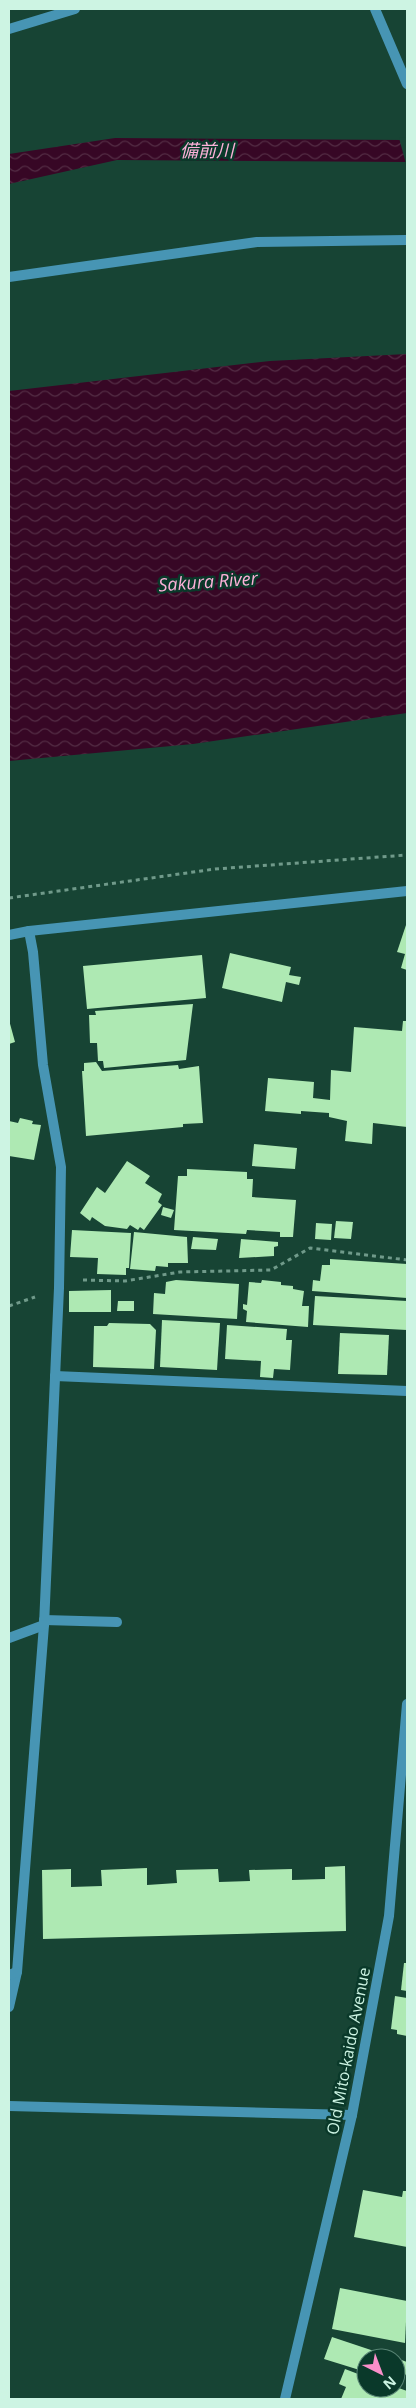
<svg xmlns="http://www.w3.org/2000/svg" width="416" height="2408" font-family="'Open Sans','Noto Sans JP',sans-serif">
  <defs>
    <pattern id="water-waves" width="16" height="10" patternUnits="userSpaceOnUse" patternTransform="scale(1.25)"><rect width="16" height="10" fill="#370725"/><path d="M0 5q4-4 8 0t8 0" fill="none" stroke="#532c44"/></pattern>
  </defs>
  <rect width="100%" height="100%" fill="#174434"/>
  <g fill="url(#water-waves)">
    <polygon points="115,138 407,140 407,162 117,160 9,184 9,154"/>
    <polygon points="407,354 407,713 193,744 9,761 9,391 270,361"/>
  </g>
  <polygon fill="#174434" points="407,137 407,164 406,164 399,138"/>
  <g fill="#aee9b3">
    <polygon points="407,922 407,970 401,968 405,954 397,952"/>
    <polygon points="230,953 291,967 289,975 301,977 299,985 286,982 282,1002 222,988"/>
    <polygon points="202,955 206,998 87,1009 83,966"/>
    <polygon points="193,1004 186,1060 104,1068 103,1061 98,1061 97,1043 90,1043 89,1015 96,1015 95,1011"/>
    <polygon points="9,1020 15,1042 9,1044"/>
    <polygon points="403,1021 407,1021 407,1127 373,1123 372,1144 345,1141 347,1121 329,1117 329,1113 301,1111 301,1114 265,1111 268,1078 314,1082 313,1098 330,1100 331,1070 351,1072 354,1027 402,1031"/>
    <polygon points="96,1062 102,1071 178,1065 179,1069 199,1066 203,1123 183,1124 183,1127 86,1136 82,1071 84,1071 84,1063"/>
    <polygon points="20,1118 33,1121 32,1124 41,1125 34,1160 9,1156 9,1121 18,1123"/>
    <polygon points="254,1144 297,1148 295,1169 252,1166"/>
    <polygon points="127,1161 150,1176 145,1183 162,1194 158,1202 162,1205 144,1230 140,1227 138,1230 130,1225 127,1229 105,1226 92,1217 90,1221 80,1213 97,1187 105,1193"/>
    <polygon points="187,1169 247,1172 247,1179 253,1179 252,1197 296,1200 293,1237 280,1237 280,1232 247,1230 246,1234 174,1230 178,1176 187,1176"/>
    <polygon points="163,1207 174,1210 171,1218 161,1215"/>
    <polygon points="336,1221 353,1222 351,1239 334,1238"/>
    <polygon points="316,1223 332,1224 331,1240 315,1239"/>
    <polygon points="72,1230 131,1233 129,1268 126,1268 126,1275 97,1274 98,1258 70,1257"/>
    <polygon points="134,1232 187,1237 188,1263 168,1263 168,1267 156,1266 155,1271 130,1269"/>
    <polygon points="193,1237 218,1239 216,1250 191,1249"/>
    <polygon points="241,1239 278,1242 278,1246 274,1247 274,1256 239,1258"/>
    <polygon points="330,1259 407,1264 407,1298 312,1291 313,1280 320,1281 322,1265 330,1265"/>
    <polygon points="176,1280 239,1284 237,1319 153,1314 154,1293 165,1294 166,1282"/>
    <polygon points="262,1280 281,1282 281,1285 293,1286 293,1289 304,1291 302,1306 309,1306 308,1327 246,1322 247,1311 243,1309 243,1304 247,1305 249,1282 261,1283"/>
    <polygon points="111,1290 111,1312 69,1312 69,1291"/>
    <polygon points="315,1296 407,1301 407,1330 313,1325"/>
    <polygon points="118,1301 134,1301 134,1311 117,1311"/>
    <polygon points="162,1320 220,1323 217,1370 160,1367"/>
    <polygon points="109,1323 150,1324 156,1330 154,1369 93,1367 94,1326 107,1326"/>
    <polygon points="227,1325 287,1329 286,1340 292,1340 290,1370 274,1369 273,1378 260,1377 261,1361 225,1359"/>
    <polygon points="340,1333 389,1335 387,1375 338,1374"/>
    <polygon points="345,1866 346,1931 43,1939 42,1870 71,1869 71,1887 102,1886 101,1870 147,1868 147,1885 177,1883 176,1870 218,1869 219,1882 250,1881 249,1870 292,1869 292,1880 325,1879 325,1867"/>
    <polygon points="404,1963 407,1963 407,1991 401,1990"/>
    <polygon points="395,1996 407,1998 407,2036 397,2034 397,2030 391,2029"/>
    <polygon points="363,2190 402,2197 403,2191 407,2191 407,2247 354,2237"/>
    <polygon points="340,2288 407,2301 405,2343 332,2329"/>
    <polygon points="332,2337 395,2358 366,2358 366,2372 324,2359"/>
    <polygon points="396,2358 407,2362 407,2375 396,2372"/>
    <polygon points="345,2369 366,2377 366,2388 396,2387 407,2391 407,2399 341,2399 346,2387 339,2384"/>
  </g>
  <g fill="none" stroke-linecap="round" stroke-linejoin="round">
    <g stroke="#709a8a" stroke-width="3" stroke-dasharray="4 4" stroke-linecap="butt">
      <polyline points="9,898 215,869 407,855"/>
      <polyline points="83,1280 125,1281 180,1272 271,1270 310,1248 407,1260"/>
      <polyline points="9,1306 35,1297"/>
    </g>
    <g stroke="#4795b4" stroke-width="10">
      <polyline points="9,29 75,9"/>
      <polyline points="55,1376 407,1391"/>
      <polyline points="44,1620 117,1622"/>
      <polyline points="9,2007 17,1972 44,1625 59,1288 61,1167 43,1065 33,952 29,931"/>
      <polyline points="9,2106 352,2115"/>
    </g>
    <g stroke="#4795b4" stroke-width="10">
      <polyline points="9,277 257,242 407,240"/>
      <polyline points="9,935 29,931 407,891"/>
      <polyline points="9,1638 44,1625"/>
      <polyline points="9,1975 17,1972"/>
    </g>
    <g stroke="#4795b4" stroke-width="10">
      <polyline points="375,9 407,84"/>
      <polyline points="285,2399 352,2115 389,1916 407,1704"/>
    </g>
  </g>
  <g text-anchor="middle" dominant-baseline="central" stroke-width="5" stroke-linejoin="round" paint-order="stroke">
    <g font-size="16" fill="#cdf4e3" stroke="#0a392a">
      <text transform="translate(348 2051) rotate(-79)">Old Mito-kaido Avenue</text>
    </g>
    <g font-size="18" font-style="italic" fill="#fdb1d9" stroke="#0a392a">
      <text x="207" y="150">備前川</text>
      <text transform="translate(208 581) rotate(-4)">Sakura River</text>
    </g>
  </g>
  <rect width="416" height="2408" fill="none" stroke="#cdf4e3" stroke-width="20"/>
  <g transform="translate(381 2373) rotate(138)"><circle r="24" fill="#0a392a" stroke="#588474"/>
  <path d="M0-4L9 19L0 12L-9 19Z" fill="#f98fc9"/>
  <text y="-8" font-size="14" font-weight="bold" text-anchor="middle" fill="#cdf4e3">N</text>
  </g>
</svg>
